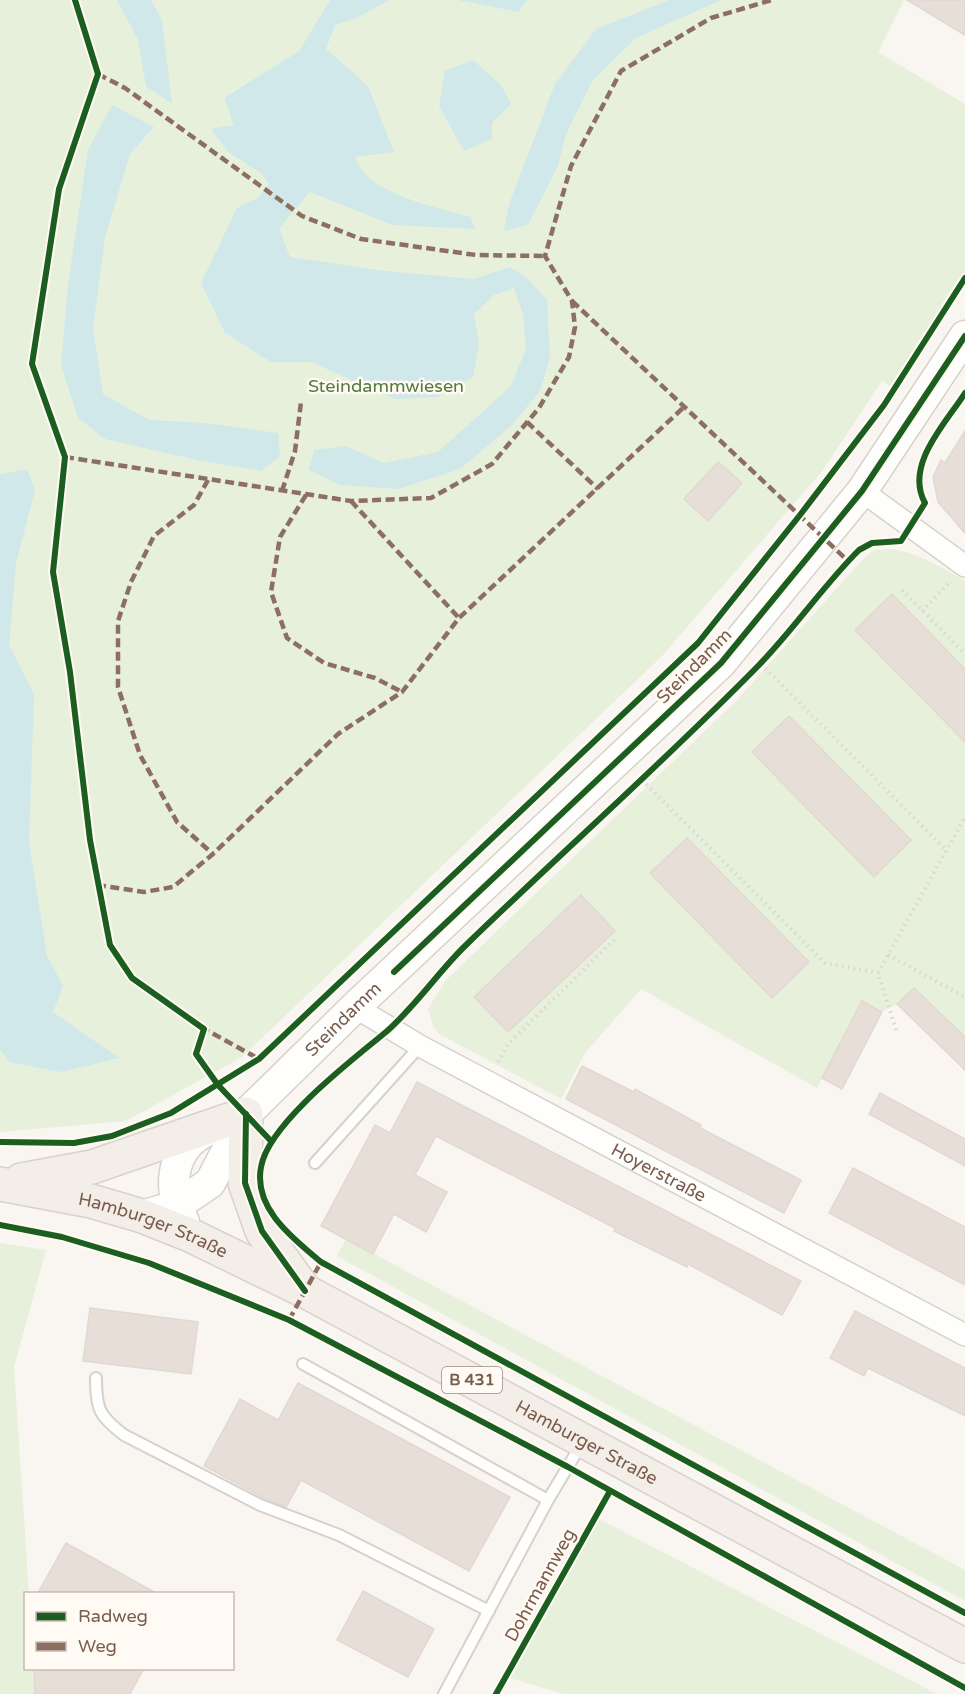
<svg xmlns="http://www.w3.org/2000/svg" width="965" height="1694" font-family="'Varela Round',sans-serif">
  <rect width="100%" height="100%" fill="#f9f5f0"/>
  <g fill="#e7f0db">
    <polygon points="0,0 904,0 878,52 965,104 965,277 894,389 882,381 823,470 662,656 242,1057 126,1121 0,1132"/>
    <path d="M890,549C919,552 940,567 965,581V1037L914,988L897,1004L882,1012L862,1001L817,1088L641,989L585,1053L561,1099L439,1034L433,1025L428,1009L445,981L738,699L863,559L874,550Z"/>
    <polygon points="346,1239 965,1570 965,1601 337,1256"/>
    <polygon points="0,1243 46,1250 14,1367 29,1593 26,1594 26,1668 34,1669 35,1694 0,1694"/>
    <polygon points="595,1517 937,1694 563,1694 506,1677"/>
  </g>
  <g fill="#d0e8ea">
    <polygon points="117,0 151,0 162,20 172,104 146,86 138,40"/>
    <path d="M330,0H390L356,18L335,25L326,49L368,86L394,152L355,157C366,194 437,207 470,217L475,229L393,225L310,192L279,228L290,257L385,271L474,279L510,267L528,279L547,300L550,358L540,391L512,425L460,469L398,489L340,485L309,470L314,450L346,446L384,463L438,452L511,386L526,349L523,314L514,288L494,295L474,314L479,344L473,377L438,397L395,399L311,362H271L225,333L201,283L237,208L259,197L269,184L262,174L228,152L211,129L234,125L224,98L299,51Z"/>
    <polygon points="458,0 527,0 519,12"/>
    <polygon points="669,0 721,0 636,38 593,80 566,134 558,166 528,225 504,231 509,204 555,84 596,29"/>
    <polygon points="473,60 501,85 511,104 492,123 492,139 464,151 439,106 445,71"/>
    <polygon points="112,105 154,127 130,154 105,237 93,328 103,394 149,420 205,423 278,433 280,456 261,471 197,460 105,439 78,418 61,365 68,285 88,150"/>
    <polygon points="27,469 35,490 16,563 9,645 34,694 29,843 47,956 63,986 53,1012 119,1058 61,1072 9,1062 0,1049 0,474"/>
  </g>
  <g fill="#e6ded7" stroke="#e2d8d2" stroke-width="1.5">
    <polygon points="907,0 965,0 965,35"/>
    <polygon points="965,431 965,533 938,502 933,477 941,460 945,463"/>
    <polygon points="718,462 742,483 708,521 684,499"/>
    <polygon points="892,594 965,669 965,742 855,630"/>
    <polygon points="789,716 911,840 874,877 752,752"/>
    <polygon points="687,838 809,962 772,998 650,873"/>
    <polygon points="581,895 615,931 508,1032 474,997"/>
    <polygon points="914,988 965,1037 965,1070 897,1004"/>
    <polygon points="862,1001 882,1012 842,1089 822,1078"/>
    <polygon points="582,1066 634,1092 635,1089 701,1125 700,1128 801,1180 784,1213 566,1099"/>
    <polygon points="417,1082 801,1281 782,1315 688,1264 687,1267 614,1231 615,1228 436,1136 415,1175 447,1192 426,1232 394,1214 373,1254 321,1226 375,1125 390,1133"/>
    <polygon points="880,1093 965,1139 965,1166 869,1114"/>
    <polygon points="853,1168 965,1227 965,1285 829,1213"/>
    <polygon points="90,1308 198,1322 191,1374 83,1361"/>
    <polygon points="855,1311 965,1368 965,1416 868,1368 864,1376 830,1358"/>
    <polygon points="298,1383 510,1497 469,1571 301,1480 286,1507 266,1499 204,1466 240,1399 278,1420"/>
    <polygon points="66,1543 156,1593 38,1593"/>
    <polygon points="363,1591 434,1629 408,1677 337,1640"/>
    <polygon points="34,1668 144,1668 130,1694 35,1694"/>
  </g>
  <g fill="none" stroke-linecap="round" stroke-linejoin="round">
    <g stroke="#d7d1cb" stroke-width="14">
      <g id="lane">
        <polyline points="315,1163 420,1046"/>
        <polyline points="303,1364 548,1500"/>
        <path d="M96,1378C96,1409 99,1416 124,1435L260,1505L339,1535L489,1611"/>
        <polyline points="444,1694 548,1500 582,1443"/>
      </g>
    </g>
    <g stroke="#d7d1cb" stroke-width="24">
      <g id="street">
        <polyline points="862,491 965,566"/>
        <path id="s1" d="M355,1007L420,1046L965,1335"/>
      </g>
    </g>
    <g stroke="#d9d2cb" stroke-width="33">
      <g id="secondary">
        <path id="s2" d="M142,1216L176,1206L210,1183L246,1114L355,1007L721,663L862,491L965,336"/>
        <path d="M184,1222C166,1185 171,1144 213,1128"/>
      </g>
    </g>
    <g stroke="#dad1cc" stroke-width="36">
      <g id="primary">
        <polyline points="21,1180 92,1167 246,1114 245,1183 262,1231 303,1288"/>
        <path id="s3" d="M0,1184L91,1201L142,1216L190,1235L305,1291L965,1646"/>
      </g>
    </g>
    <g stroke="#dcd5d0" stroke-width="4" stroke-dasharray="1.5 4.5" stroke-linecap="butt">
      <polyline points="902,590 965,654"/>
      <polyline points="922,611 948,584"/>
      <polyline points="761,664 946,850"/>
      <polyline points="642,780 825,963 878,973"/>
      <polyline points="888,955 965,997"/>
      <polyline points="896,1030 878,973 965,817"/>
      <polyline points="498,1062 508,1044 617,937"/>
      <polyline points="496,1694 610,1491"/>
    </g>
    <use href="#lane" stroke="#fefefd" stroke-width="10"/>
    <use href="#street" stroke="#fefefd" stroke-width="21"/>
    <use href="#secondary" stroke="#fefefd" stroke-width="30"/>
    <use href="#primary" stroke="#f3eee8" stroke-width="33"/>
    <g stroke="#8d6e63" stroke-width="4.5" stroke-dasharray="9 4.5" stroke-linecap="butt">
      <polyline points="98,74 125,88 302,216 361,239 476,255 545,256"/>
      <polyline points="572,301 848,561"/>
      <polyline points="527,422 598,489"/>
      <polyline points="65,457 351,501 431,498 492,464 539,408 569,357 575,327 572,301 545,256 571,166 621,71 711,18 772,0"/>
      <polyline points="208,480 194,505 154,536 131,582 118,621 118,687 140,755 177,822 213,854"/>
      <polyline points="282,491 295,451 301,402"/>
      <polyline points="306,495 280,537 271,592 287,638 324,663 375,678 402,692"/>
      <polyline points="351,501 459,618"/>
      <polyline points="97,885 144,892 173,887 213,854 338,734 402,692 459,618 685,406"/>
      <polyline points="201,1027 259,1059"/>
      <polyline points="289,1320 321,1262"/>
    </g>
    <g stroke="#fffaf3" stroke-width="10">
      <g id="cycleway">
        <polyline points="75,0 98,74 59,189 32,364 65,457 53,572 70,672 90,840 110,945 132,978 204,1029 196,1054 218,1085 271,1141"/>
        <path d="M965,393C946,423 904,465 925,503L901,541L872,543L859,550C823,586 794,629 759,665C664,762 563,851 466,945C438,972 416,1006 386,1032C352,1060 268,1124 261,1167C253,1209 294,1239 321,1262L965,1613"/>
        <polyline points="394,972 721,663 862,491 965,336"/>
        <polyline points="246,1114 245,1183 262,1231 305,1291"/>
        <polyline points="0,1142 74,1143 112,1136 171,1113 259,1059 698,643 800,515 884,405 965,278"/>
        <polyline points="0,1225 62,1237 149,1263 289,1320 568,1467 965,1688"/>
        <polyline points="496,1694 610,1491"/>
      </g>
    </g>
    <use href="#cycleway" stroke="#1b5e20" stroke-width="6"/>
  </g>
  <g text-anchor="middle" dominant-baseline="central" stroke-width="5" stroke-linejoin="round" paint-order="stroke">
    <rect fill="#fffaf3" stroke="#a28b7f" stroke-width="1.5" x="442" y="1367" width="60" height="26" rx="4.5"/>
    <g font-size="16" font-weight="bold" fill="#7a5c4d">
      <text x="472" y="1380">B 431</text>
    </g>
    <g font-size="18" fill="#537a41" stroke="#fffaf3">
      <text x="386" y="386">Steindammwiesen</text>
    </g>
    <g font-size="18" fill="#7a5c4d" stroke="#fffaf3">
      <text transform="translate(694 666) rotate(-45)">Steindamm</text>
      <text stroke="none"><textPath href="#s2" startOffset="290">Steindamm</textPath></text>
      <text stroke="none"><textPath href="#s1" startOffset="346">Hoyerstraße</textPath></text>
      <text stroke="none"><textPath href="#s3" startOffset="159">Hamburger Straße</textPath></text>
      <text stroke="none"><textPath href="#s3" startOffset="645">Hamburger Straße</textPath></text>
      <text transform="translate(540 1585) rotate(-61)">Dohrmannweg</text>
    </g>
  </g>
  <rect x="24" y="1592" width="210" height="78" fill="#fffaf3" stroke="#cabbb1" stroke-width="1.5"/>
  <rect x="36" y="1612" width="30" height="9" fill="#1b5e20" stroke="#cabbb1" stroke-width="1.5"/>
  <text x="78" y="1622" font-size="18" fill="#7a5c4d">Radweg</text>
  <rect x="36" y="1642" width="30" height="9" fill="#8d6e63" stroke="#cabbb1" stroke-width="1.5"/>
  <text x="78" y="1652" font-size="18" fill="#7a5c4d">Weg</text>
</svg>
